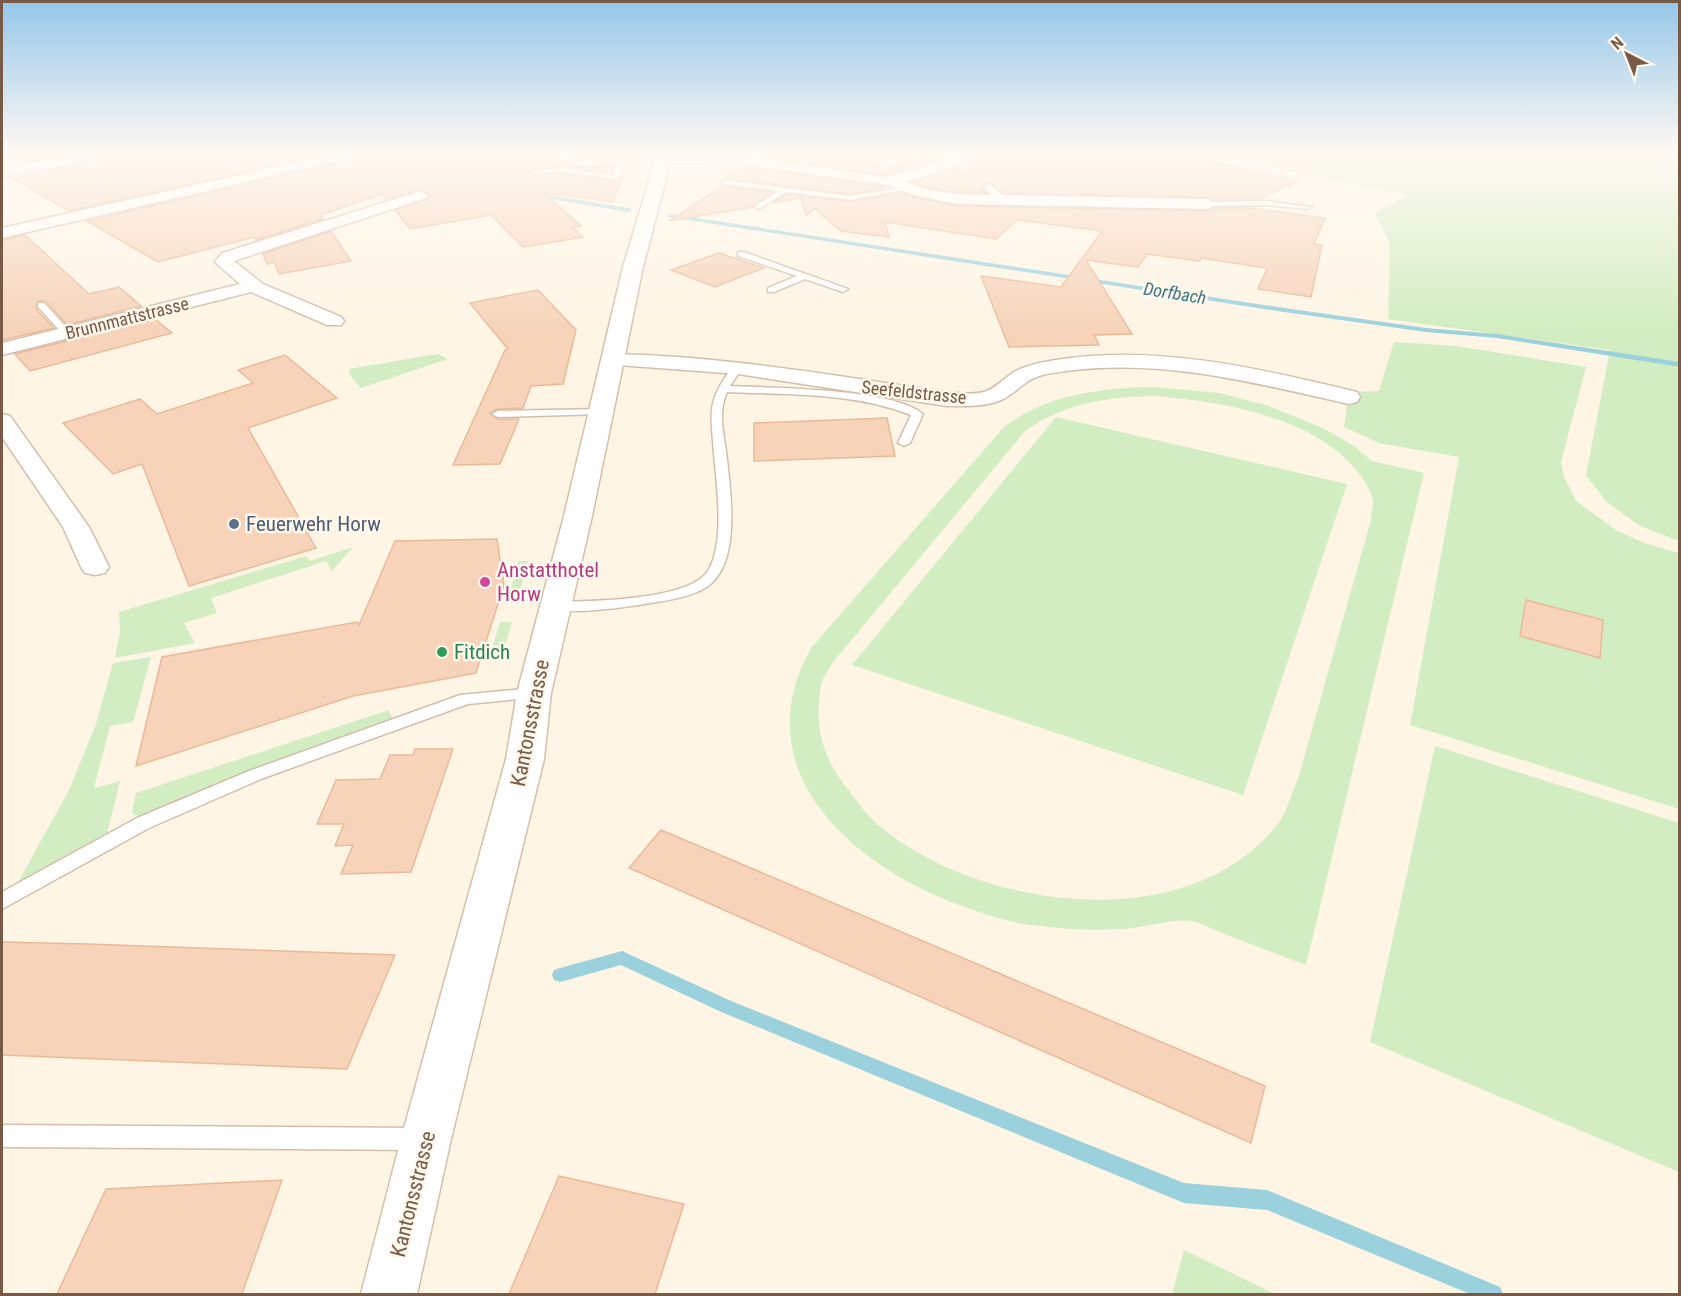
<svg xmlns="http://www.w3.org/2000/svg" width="1681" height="1296" font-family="'Roboto Condensed',sans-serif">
  <rect width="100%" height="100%" fill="#fef5e4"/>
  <g fill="#d1edc1" fill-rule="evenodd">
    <polygon points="807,152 945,152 877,164 859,163"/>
    <polygon points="1197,152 1679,152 1679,541 1640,526 1606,501 1586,475 1610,350 1388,319 1390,243 1375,213 1407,195"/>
    <polygon points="1394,342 1456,346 1586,367 1561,462 1564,477 1576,501 1616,530 1644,543 1679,553 1679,809 1410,725 1459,457 1379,443 1344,427 1349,392 1379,391"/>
    <polygon points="438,354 448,359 361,388 350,375 349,369"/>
    <path d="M1154,387L1219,393L1269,406L1325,429L1354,446L1372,461L1424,473L1306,965C1279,955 1252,945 1225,934C1214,930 1202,923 1191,921C1175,918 1141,928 1123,929C1093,931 1062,929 1032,925C1005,922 979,912 954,903C848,862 744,768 811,648L1004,427C1047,394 1101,388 1154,387ZM1154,396C1219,401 1313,416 1356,470C1363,478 1372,491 1373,502C1373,508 1371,515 1371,520L1298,779C1292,792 1288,809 1280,821C1194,938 983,911 882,828C869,818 859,804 849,791C828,765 816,737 819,703C820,696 820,687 822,681C825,674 830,667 834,661L1025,431C1064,403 1107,397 1154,396Z"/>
    <polygon points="1056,417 1347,484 1243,795 852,665"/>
    <polygon points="353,547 332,571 326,561 211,598 217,613 184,623 195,643 115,658 120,632 119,612 306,556 310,561"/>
    <polygon points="519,561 528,561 517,603 507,603"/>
    <polygon points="500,622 512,622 502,656 490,656"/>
    <polygon points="151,657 133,722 110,726 94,788 120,781 107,834 59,859 16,886 69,790 96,724 113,663"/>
    <polygon points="389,710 393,720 146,816 134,815 132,812 136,793"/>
    <polygon points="1435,746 1679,823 1679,1172 1370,1042"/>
    <polygon points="1184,1250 1275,1294 1172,1294"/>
  </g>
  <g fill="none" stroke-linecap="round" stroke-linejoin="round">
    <g fill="#9bd0dd" fill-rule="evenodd">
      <polygon points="281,156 344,165 347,167 344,169 279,159"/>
      <polygon points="534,193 629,208 632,210 629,212 532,196"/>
      <polygon points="671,214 1284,308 1426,328 1497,334 1680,362 1680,367 1497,338 1426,332 1284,312 669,217 668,216"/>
      <polygon points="622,951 731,1001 1184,1183 1267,1190 1500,1287 1503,1294 1470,1294 1267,1210 1184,1203 719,1011 621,965 560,982 554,980 552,975 554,970 560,968"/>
    </g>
  </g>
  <g fill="#f6d3b9" stroke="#eaba98" stroke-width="1.5">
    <polygon points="4,152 84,152 18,164"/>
    <polygon points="106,152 334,152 69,211 13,179 99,161 108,156"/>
    <polygon points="368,152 539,152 540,154 582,168 614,166 612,172 561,166 527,171 532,176 561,174 615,181 623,176 613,202 544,193 581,226 572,227 583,237 523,247 491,215 410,229 395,210 428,199 430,194 420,189 386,199 382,194 320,215 323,219 256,240 254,237 158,262 87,221 360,158"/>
    <polygon points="557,152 613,152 629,157 583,160"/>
    <polygon points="774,152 885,167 930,159 936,161 885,175 763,157"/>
    <polygon points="990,152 1167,152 1298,181 1259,199 1213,200 1208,197 1003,193 991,183 983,183 983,189 985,192 957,192 926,187 913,182 956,168 969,173 970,163 987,157"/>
    <polygon points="745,167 888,187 889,187 850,194 725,178"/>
    <polygon points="723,186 771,192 753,207 669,221"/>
    <polygon points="902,193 916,198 957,206 1208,211 1214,208 1250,208 1325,218 1314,244 1322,245 1311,297 1258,289 1267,268 1201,258 1200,261 1147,254 1138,267 1086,260 1132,334 1094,335 1099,345 1009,347 981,276 1061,287 1102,231 1017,220 996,239 885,222 889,237 841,231 815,209 806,215 801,198 773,203 787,194 850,202"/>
    <polygon points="331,231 351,261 279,274 274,262 267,264 263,254"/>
    <polygon points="25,235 89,294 119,287 141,306 67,325 46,301 38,301 36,309 54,328 3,340 2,338 2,240"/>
    <polygon points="719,253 764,268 715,287 671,270"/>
    <polygon points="538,290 576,330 563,384 531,386 523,408 498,409 490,413 498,419 519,419 500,464 453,465 505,350 508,349 470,303"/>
    <polygon points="155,319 172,333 30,371 15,354"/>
    <polygon points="285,355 337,398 248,428 316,548 189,586 142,464 113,474 63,423 140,399 157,414 253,383 238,370"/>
    <polygon points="887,418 895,456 754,461 754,423"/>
    <polygon points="497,539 504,585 476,673 353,696 136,766 162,657 357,622 359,625 395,541"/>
    <polygon points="1526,600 1603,620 1600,658 1520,636"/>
    <polygon points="415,749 453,749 411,872 341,874 353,845 335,846 344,824 317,824 336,780 380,779 390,755 413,755"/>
    <polygon points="661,830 1265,1086 1251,1143 629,868"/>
    <polygon points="2,942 87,944 395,955 347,1069 2,1055"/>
    <polygon points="559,1176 684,1204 655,1294 509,1294"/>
    <polygon points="282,1180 242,1294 57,1294 106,1189"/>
  </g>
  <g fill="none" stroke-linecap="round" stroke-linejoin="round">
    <g stroke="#d3beab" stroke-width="3">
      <g id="service">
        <polygon points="541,152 550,152 583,162 661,157 664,159 583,166"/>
        <polygon points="749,152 759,154 757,157 741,162 741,160 752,155"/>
        <polygon points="616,167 620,167 623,174 615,179 561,172 533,174 529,172 561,168 614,175"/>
        <polygon points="724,180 850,196 911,186 915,188 850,200 786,192 759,209 755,207 756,205 778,191 721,184"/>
        <polygon points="985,185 991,185 1006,198 1006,202 1000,202 985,189"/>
        <polygon points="1265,201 1312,207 1308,209 1265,205 1208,206 1204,204 1208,202"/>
        <polygon points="738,252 744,252 848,289 843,292 805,279 774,292 768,292 768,288 797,276 738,256"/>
        <polygon points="38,303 44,303 70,331 70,335 64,335 38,307"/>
        <path d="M738,364L743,367L730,386C771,388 894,388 923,414L910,443L904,446L898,443L911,415C853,392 788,395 727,392C718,412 723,430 726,451C730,487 742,562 708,586C692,597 669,600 651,603C626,607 574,615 550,609L548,606L555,602C589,601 688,601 708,571C725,543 717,486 714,454C711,410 706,402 734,365Z"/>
        <polygon points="600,409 606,412 604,414 498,417 492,414 498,411"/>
        <polygon points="534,688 540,689 542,693 540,697 468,704 261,779 149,828 2,909 2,892 137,818 249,771 460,695"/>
        <polygon points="2,1125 421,1128 429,1131 433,1139 429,1147 421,1150 2,1147"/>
      </g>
    </g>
    <g stroke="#d3beab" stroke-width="3">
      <g id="minor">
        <polygon points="95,152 104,152 106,155 99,159 2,177 2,169"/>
        <polygon points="343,152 366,152 359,156 2,238 2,228"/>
        <polygon points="969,152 988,152 986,155 924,177 906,181 925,189 957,194 1208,199 1216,204 1208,209 957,204 916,196 889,185 738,164 661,163 654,159 661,155 738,156 885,177 915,170"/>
        <polygon points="421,191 428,195 426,198 234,261 263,284 341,317 344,321 341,325 327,325 251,292 2,355 2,343 240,284 215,262 222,253"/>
        <path d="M612,354C725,356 835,376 947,392C959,393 972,395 984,392C995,389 1004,378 1014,372C1028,364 1047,361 1063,359C1160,345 1262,369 1357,392L1360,397L1357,402L1349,404C1256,383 1162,358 1066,371C1053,373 1038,374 1027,382C1018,388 1011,396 1001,400C984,407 965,406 947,406L738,374L605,364L602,360L605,356Z"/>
        <polygon points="2,414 10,416 89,527 109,567 105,573 95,575 85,573 81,567 63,527 2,437"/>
      </g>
    </g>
    <g stroke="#d6bea9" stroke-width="3">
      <polygon id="secondary" points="647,152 662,152 669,159 669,167 643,267 592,516 551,693 544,759 451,1139 417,1294 361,1294 401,1139 506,759 517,693 564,516 623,267 653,167 653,160"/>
    </g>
    <use href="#service" fill="#fff" fill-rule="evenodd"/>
    <use href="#minor" fill="#fff" fill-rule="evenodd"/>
    <use href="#secondary" fill="#fff" fill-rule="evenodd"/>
  </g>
  <linearGradient id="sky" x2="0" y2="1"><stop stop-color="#94c6e9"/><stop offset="0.46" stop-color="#fffaf3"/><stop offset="1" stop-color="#fffaf3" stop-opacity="0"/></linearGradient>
  <rect width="1681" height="333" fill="url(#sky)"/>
  <circle fill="#5c6f8a" stroke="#fff8ec" stroke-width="2" cx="234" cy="524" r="6"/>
  <circle fill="#d1479c" stroke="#fff8ec" stroke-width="2" cx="485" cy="582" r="6"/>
  <circle fill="#2e9e5b" stroke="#fff8ec" stroke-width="2" cx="442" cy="652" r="6"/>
  <g text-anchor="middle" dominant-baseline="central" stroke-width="5" stroke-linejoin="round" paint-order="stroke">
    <g font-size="18" font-style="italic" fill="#3b7887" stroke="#fff8ec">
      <text transform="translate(1175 293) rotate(9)">Dorfbach</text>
    </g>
    <g font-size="18" fill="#795a47" stroke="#fff8ec">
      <text transform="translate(127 318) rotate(-14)">Brunnmattstrasse</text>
      <text transform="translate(914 392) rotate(6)">Seefeldstrasse</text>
    </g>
    <g font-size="21" fill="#4e5e75" stroke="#fff8ec" text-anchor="start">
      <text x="246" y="524">Feuerwehr Horw</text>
    </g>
    <g font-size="21" fill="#b23c85" stroke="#fff8ec" text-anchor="start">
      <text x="497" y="570">Anstatthotel<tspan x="497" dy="24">Horw</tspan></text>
    </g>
    <g font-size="21" fill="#27864d" stroke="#fff8ec" text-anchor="start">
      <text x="454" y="652">Fitdich</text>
    </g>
    <g font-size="21" fill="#795a47" stroke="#fff8ec">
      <text transform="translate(530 723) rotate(-79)">Kantonsstrasse</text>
      <text transform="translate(413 1194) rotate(-76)">Kantonsstrasse</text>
    </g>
  </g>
  <rect width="1681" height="1296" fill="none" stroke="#795a47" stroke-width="6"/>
  <g transform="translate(1627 54) rotate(318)" stroke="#fff8ec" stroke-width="4.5" paint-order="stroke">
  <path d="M0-4.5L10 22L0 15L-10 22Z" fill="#795a47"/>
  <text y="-9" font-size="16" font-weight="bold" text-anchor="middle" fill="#795a47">N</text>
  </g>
</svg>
